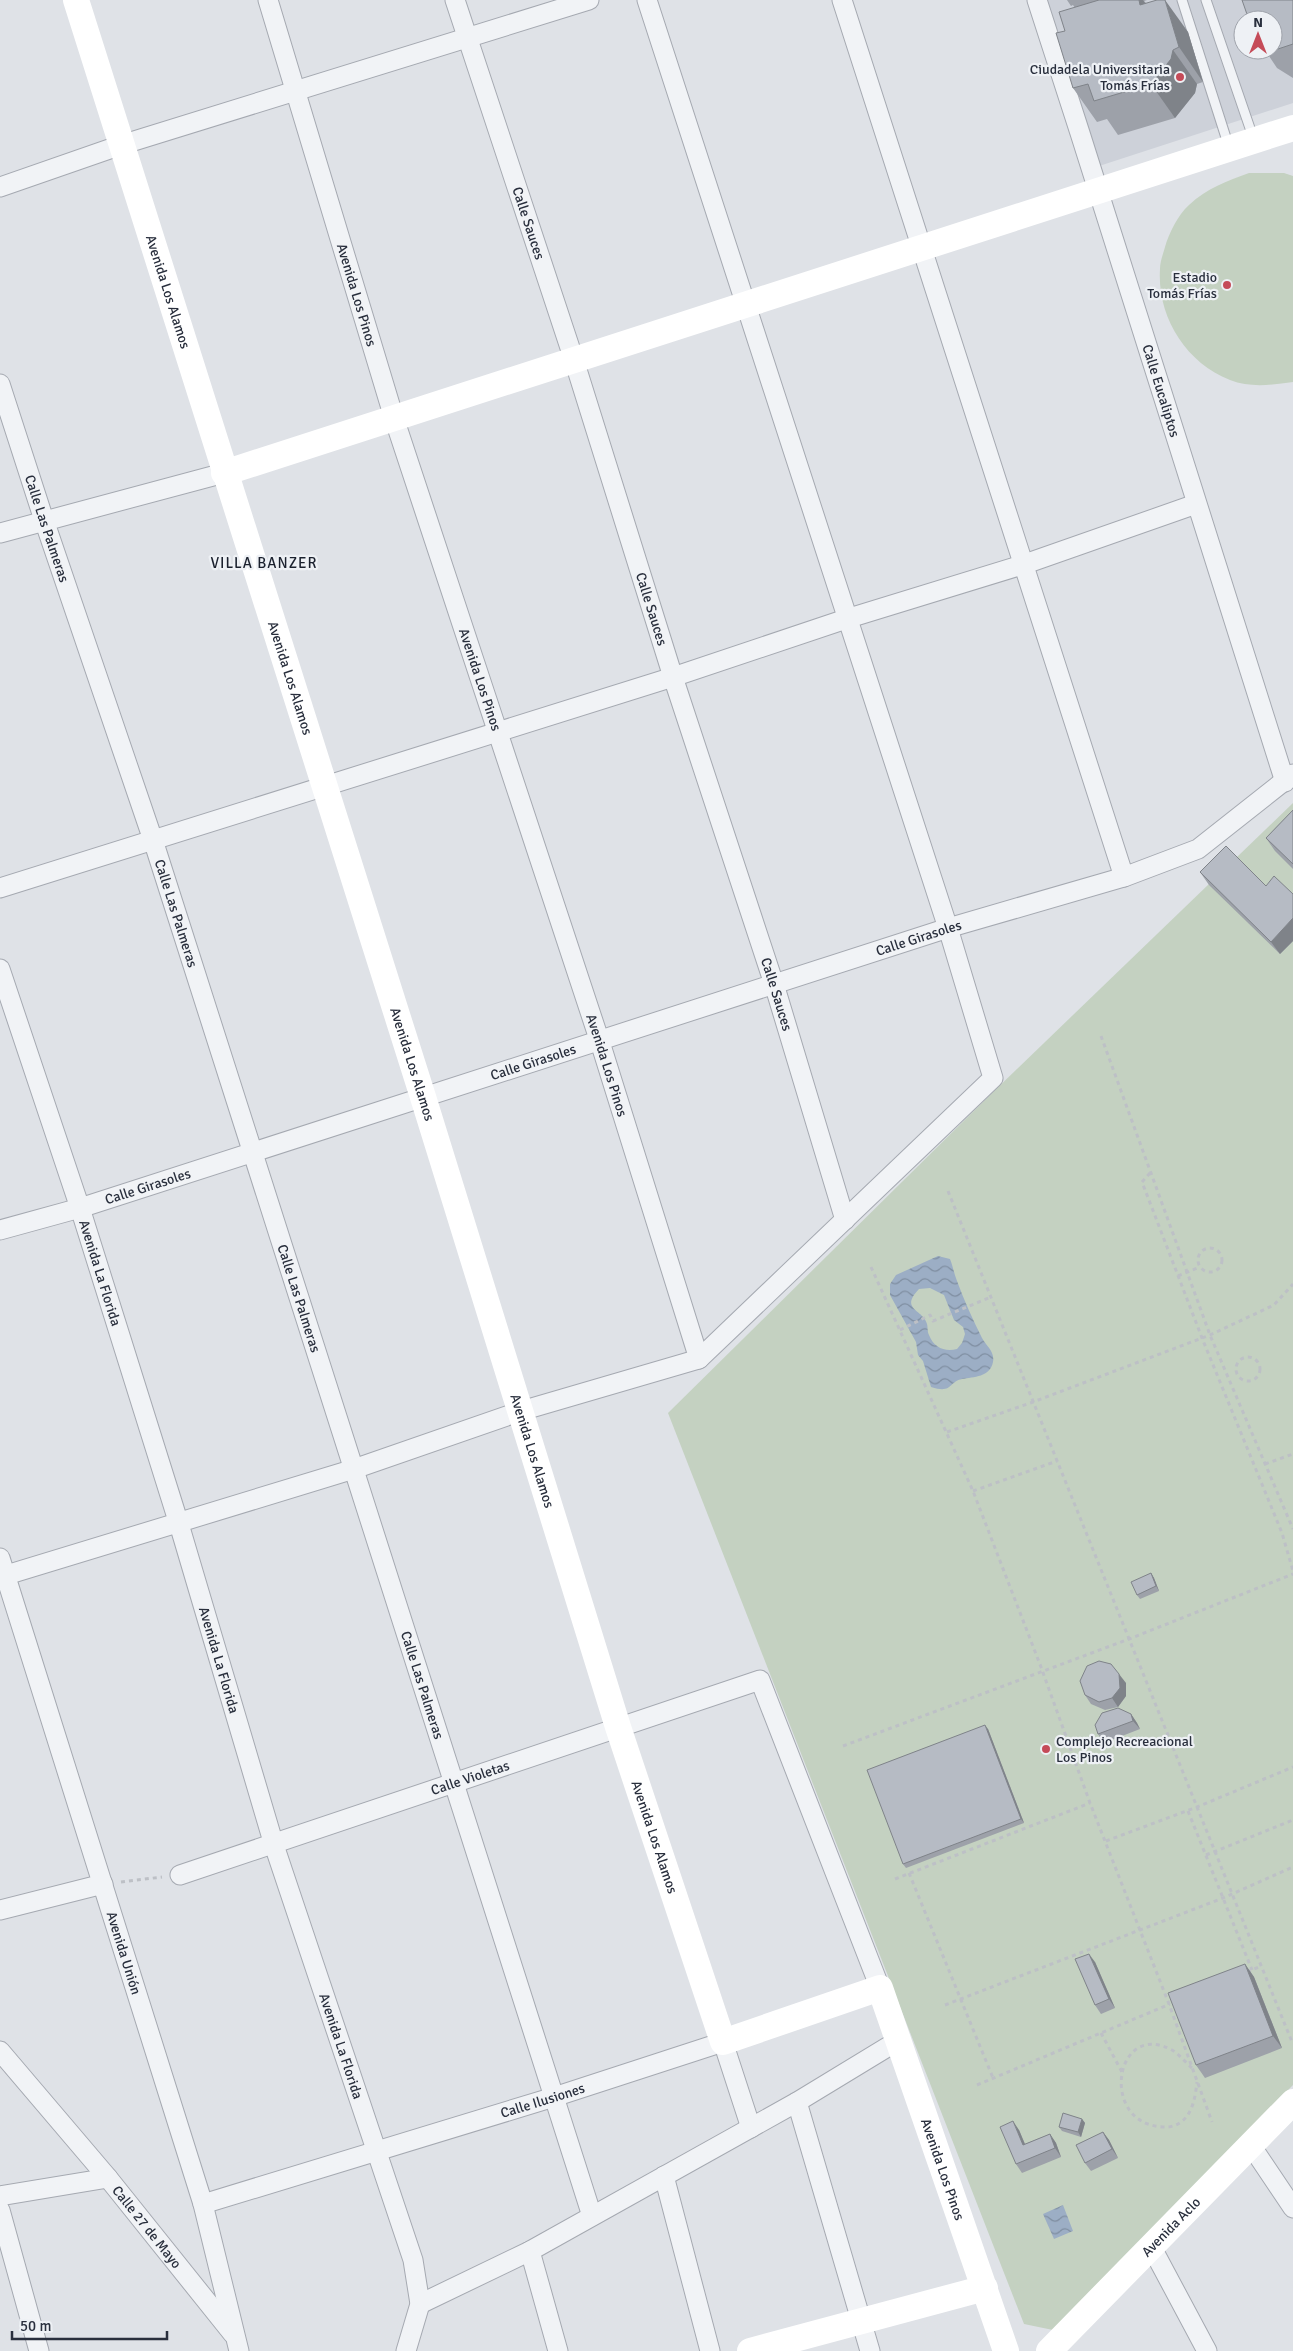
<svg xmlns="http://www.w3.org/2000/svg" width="1293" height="2351" font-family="Signika,sans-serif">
  <defs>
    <pattern id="water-waves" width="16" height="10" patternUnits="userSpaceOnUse" patternTransform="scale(1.25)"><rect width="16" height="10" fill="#9caec5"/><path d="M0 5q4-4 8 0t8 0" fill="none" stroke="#7f8ea1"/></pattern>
  </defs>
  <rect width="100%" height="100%" fill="#dfe2e7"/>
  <path fill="#cdd1d9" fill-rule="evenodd" d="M1043,0H1293V103L1096,167ZM1243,20H1273V50H1243Z"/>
  <g fill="#c4d1c1">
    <path d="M1249,173H1284L1293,176V382C1272,385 1250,388 1230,380C1185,362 1157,316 1160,269C1160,262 1163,254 1165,247C1169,233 1178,215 1189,205C1207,188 1227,181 1249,173Z"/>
    <polygon points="1293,803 1293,2085 1053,2330 1024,2324 668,1413 990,1095"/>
  </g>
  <g fill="url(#water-waves)" fill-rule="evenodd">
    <path d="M938,1256L950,1259C953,1266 954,1274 957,1281C964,1300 973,1320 982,1338C986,1346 995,1351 993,1362C990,1377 974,1377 962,1379C948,1382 953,1394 931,1387L923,1361L918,1355L916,1342L890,1295V1284L896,1275ZM930,1288L944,1295L954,1320L963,1327L965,1334L962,1343L957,1349C945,1352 934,1348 929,1335C927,1331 928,1327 927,1324C923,1309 899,1310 919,1289Z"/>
    <polygon points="1063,2205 1073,2231 1054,2239 1043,2214"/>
  </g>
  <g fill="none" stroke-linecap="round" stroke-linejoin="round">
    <g stroke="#a5a9b1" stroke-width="11">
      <g id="lane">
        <polyline points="1182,0 1229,147"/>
        <polyline points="1206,0 1253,137"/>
      </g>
    </g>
    <g stroke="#a5a9b1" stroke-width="21">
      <g id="street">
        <path id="s1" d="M268,0L394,418L600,1042L699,1359"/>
        <path id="s2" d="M455,0L574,360L673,677L774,984L845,1220"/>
        <polyline points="842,0 1124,877"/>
        <path id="s3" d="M1037,0C1122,260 1201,522 1285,782"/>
        <polyline points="0,187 121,145 589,0"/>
        <path id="s4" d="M0,384L44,520L153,840L592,2216"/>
        <polyline points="0,533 224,473"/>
        <polyline points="0,888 673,677 846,619 1025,564 1196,504"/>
        <path id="s5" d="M0,969L80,1208L179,1524L274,1845L413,2260L420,2304L406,2351"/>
        <path id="s6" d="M0,1230L80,1208L948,928L1124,877L1198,849L1293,774"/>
        <path id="s7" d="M0,1558L203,2204L239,2351"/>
        <polyline points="0,1577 354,1469 521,1411 699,1359 993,1078 948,928 647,0"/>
        <path id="s8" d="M180,1875L760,1680L880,1988"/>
        <polyline points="0,1910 103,1884"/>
        <polyline points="0,2051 108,2178"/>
        <polyline points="797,2102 870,2351"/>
        <polyline points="1250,2144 1293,2208"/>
        <polyline points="664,2176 710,2351"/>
        <path id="s9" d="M0,2196L108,2178L233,2334"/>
        <path id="s10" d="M203,2204L554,2097L723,2042L751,2128"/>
        <polyline points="0,2210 39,2351"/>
        <polyline points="1152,2248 1207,2351"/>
        <polyline points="530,2251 558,2351"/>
        <polyline points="420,2304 530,2251 797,2102 899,2040"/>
      </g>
    </g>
    <g stroke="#bdc0c6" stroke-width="3" stroke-dasharray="4 4" stroke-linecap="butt">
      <polyline points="1101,1036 1210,1335 1293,1529"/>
      <polyline points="1150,1173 1142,1182 1202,1338 1282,1533 1293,1571"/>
      <polyline points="948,1191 1292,2042"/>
      <circle cx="1210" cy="1260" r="12"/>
      <polyline points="871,1267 973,1491 1041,1667 1090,1803 1169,2004 1212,2122"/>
      <polyline points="1178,1276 1200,1267"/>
      <polyline points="900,1330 930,1315 933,1321 991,1297"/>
      <circle cx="1248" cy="1369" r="12"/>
      <polyline points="947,1432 1033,1402 1210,1335 1274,1305 1293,1284"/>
      <polyline points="1265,1464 1293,1454"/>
      <polyline points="973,1491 1057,1461"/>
      <polyline points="843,1746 1129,1639 1293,1574"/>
      <polyline points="1188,1811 1252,1970"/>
      <polyline points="1106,1841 1197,1807 1293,1767"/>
      <polyline points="1206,1855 1293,1820"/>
      <polyline points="909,1873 993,2078"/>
      <polyline points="895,1879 1090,1803"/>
      <polyline points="121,1882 162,1877"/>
      <polyline points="1247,1972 1261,1966"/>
      <polyline points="945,2005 1223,1898 1293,1867"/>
      <polyline points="1101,2033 1122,2072"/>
      <path d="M1192,2068C1186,2063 1179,2054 1172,2050C1118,2021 1101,2111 1151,2125C1158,2127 1167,2128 1173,2126C1192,2120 1195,2099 1197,2082"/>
      <polyline points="977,2085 1170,2004"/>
    </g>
    <use href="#lane" stroke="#f1f3f6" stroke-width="9"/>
    <use href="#street" stroke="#f1f3f6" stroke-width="19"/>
    <g stroke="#fff" stroke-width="26">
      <path id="s11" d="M76,0L423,1097L618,1727L723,2042L880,1988L1006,2351"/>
      <polyline points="224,473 1293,128"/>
      <polyline points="750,2351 985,2288"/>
      <path id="s12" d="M1049,2351L1293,2102"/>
    </g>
  </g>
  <g fill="#9da1a9">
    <polygon points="1067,0 1147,0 1144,1 1146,3 1188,32 1203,82 1197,84 1195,93 1175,118 1118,135 1107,119 1097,122 1073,88 1065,31 1075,8 1073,5 1071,6"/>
    <polygon points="1293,0 1293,78 1277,68 1265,50 1273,50 1273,20"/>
    <polygon points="1293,810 1293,869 1275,851 1266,838"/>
    <polygon points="1200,872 1266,886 1293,894 1293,941 1280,954 1209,885"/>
    <polygon points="1151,1573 1154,1578 1159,1591 1140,1599 1137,1595"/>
    <polygon points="1126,1683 1126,1696 1118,1707 1105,1710 1091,1704 1085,1695"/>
    <polygon points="1131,1714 1137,1723 1140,1729 1104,1743 1098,1734"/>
    <polygon points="988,1729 1024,1823 906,1868 903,1864"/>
    <polygon points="1095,1962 1115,2008 1101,2014 1095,2005"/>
    <polygon points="1245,1964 1254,1977 1282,2048 1205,2078 1196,2065"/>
    <polygon points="1082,2119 1085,2123 1081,2137 1062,2131 1059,2127"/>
    <polygon points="1019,2130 1025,2144 1050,2134 1056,2143 1061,2157 1022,2173 1016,2164"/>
    <polygon points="1103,2132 1109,2140 1118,2158 1091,2171 1085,2163"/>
  </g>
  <g fill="#7f8389">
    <polygon points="1139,0 1143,0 1159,23 1140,5"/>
    <polygon points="1165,0 1188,32 1203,82 1179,47"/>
    <polygon points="1173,50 1197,84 1195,93 1175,118 1151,84"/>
    <polygon points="1293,918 1293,941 1280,954 1271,942"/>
    <polygon points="1151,1573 1154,1578 1159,1591 1156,1586"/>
    <polygon points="1119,1674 1126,1683 1126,1696 1118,1707 1112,1698"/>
    <polygon points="1131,1714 1137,1723 1140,1729 1133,1721"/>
    <polygon points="985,1725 988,1729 1024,1823 1021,1819"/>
    <polygon points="1089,1954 1095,1962 1115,2008 1109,1999"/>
    <polygon points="1245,1964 1254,1977 1282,2048 1273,2036"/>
    <polygon points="1082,2119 1085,2123 1081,2137 1078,2132"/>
    <polygon points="1013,2121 1019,2130 1029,2154 1023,2145"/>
    <polygon points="1103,2132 1109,2140 1118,2158 1112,2149"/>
    <polygon points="1050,2134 1056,2143 1061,2157 1055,2148"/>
  </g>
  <g fill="#b6bbc4" stroke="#7f8389">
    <polygon points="1099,0 1139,0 1140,5 1157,0 1165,0 1179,47 1173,50 1171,59 1151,84 1094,101 1088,84 1073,88 1056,33 1065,31 1059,12"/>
    <polygon points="1242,0 1293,0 1293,44 1278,49 1273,46 1273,20 1249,20"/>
    <polygon points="1293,810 1293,864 1266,838"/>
    <polygon points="1226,846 1266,886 1274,876 1293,894 1293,918 1271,942 1200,872"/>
    <polygon points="1151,1573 1156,1586 1137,1595 1131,1582"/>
    <polygon points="1099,1661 1111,1664 1119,1674 1120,1688 1112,1698 1099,1702 1085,1695 1080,1681 1087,1666"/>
    <polygon points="1118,1708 1131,1714 1133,1721 1098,1734 1095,1725 1102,1713"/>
    <polygon points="985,1725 1021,1819 903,1864 867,1770"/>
    <polygon points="1089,1954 1109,1999 1095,2005 1075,1959"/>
    <polygon points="1245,1964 1273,2036 1196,2065 1168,1993"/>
    <polygon points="1063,2113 1082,2119 1078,2132 1059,2127"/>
    <polygon points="1013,2121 1023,2145 1050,2134 1055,2148 1016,2164 1000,2127"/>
    <polygon points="1103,2132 1112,2149 1085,2163 1076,2145"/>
  </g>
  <g fill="#c54b58" stroke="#eef1f5" stroke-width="2">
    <circle cx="1180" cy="77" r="5"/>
    <circle cx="1227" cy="285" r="5"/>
    <circle cx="1046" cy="1749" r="5"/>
  </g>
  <g text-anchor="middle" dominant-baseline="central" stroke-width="4.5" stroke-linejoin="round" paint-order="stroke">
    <g font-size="14" fill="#292f3d" stroke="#eef1f5" text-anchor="end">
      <text x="1170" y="69">Ciudadela Universitaria<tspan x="1170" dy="16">Tomás Frías</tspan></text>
      <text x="1217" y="277">Estadio<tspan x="1217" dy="16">Tomás Frías</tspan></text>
      <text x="1056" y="1741" text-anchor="start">Complejo Recreacional<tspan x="1056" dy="16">Los Pinos</tspan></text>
    </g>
    <g font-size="14" fill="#292f3d" stroke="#eef1f5">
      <text stroke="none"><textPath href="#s2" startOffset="235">Calle Sauces</textPath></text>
      <text stroke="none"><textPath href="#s11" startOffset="306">Avenida Los Alamos</textPath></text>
      <text stroke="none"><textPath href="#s1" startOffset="308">Avenida Los Pinos</textPath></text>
      <text stroke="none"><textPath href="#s3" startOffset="410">Calle Eucaliptos</textPath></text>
      <text stroke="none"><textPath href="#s4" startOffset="152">Calle Las Palmeras</textPath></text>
      <text stroke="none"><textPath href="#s2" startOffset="640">Calle Sauces</textPath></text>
      <text stroke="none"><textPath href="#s11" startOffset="711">Avenida Los Alamos</textPath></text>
      <text stroke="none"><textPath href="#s1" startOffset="712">Avenida Los Pinos</textPath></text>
      <text stroke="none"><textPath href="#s4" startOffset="558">Calle Las Palmeras</textPath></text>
      <text stroke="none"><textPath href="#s6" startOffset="964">Calle Girasoles</textPath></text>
      <text stroke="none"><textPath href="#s2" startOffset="1045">Calle Sauces</textPath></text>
      <text stroke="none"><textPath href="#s6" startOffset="559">Calle Girasoles</textPath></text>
      <text stroke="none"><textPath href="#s11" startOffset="1116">Avenida Los Alamos</textPath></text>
      <text stroke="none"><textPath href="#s1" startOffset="1118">Avenida Los Pinos</textPath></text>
      <text stroke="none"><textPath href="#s6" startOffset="154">Calle Girasoles</textPath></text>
      <text stroke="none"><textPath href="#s5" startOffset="320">Avenida La Florida</textPath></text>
      <text stroke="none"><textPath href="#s4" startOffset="962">Calle Las Palmeras</textPath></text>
      <text stroke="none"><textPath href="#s11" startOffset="1521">Avenida Los Alamos</textPath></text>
      <text stroke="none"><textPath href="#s5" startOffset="725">Avenida La Florida</textPath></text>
      <text stroke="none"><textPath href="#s4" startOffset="1368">Calle Las Palmeras</textPath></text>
      <text stroke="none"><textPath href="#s8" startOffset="306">Calle Violetas</textPath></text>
      <text stroke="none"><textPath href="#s11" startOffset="1926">Avenida Los Alamos</textPath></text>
      <text stroke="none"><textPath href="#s7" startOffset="414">Avenida Unión</textPath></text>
      <text stroke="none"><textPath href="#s5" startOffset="1130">Avenida La Florida</textPath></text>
      <text stroke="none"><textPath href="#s10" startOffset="355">Calle Ilusiones</textPath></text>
      <text stroke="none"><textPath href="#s11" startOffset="2500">Avenida Los Pinos</textPath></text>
      <text stroke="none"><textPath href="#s9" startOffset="172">Calle 27 de Mayo</textPath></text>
      <text stroke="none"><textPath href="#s12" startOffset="174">Avenida Aclo</textPath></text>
    </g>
    <g font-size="15" letter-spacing="1" fill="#1b212e" stroke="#eef1f5">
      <text x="264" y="563">VILLA BANZER</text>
    </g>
  </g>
  <g transform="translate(1258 35)"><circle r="24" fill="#eef1f5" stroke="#9fa3ab"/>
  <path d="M0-4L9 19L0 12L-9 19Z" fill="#c54b58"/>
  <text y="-8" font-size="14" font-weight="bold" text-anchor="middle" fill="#292f3d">N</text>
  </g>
  <path d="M12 2331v8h155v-8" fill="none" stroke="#292f3d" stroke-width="2.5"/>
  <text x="20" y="2331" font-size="15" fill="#292f3d" stroke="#eef1f5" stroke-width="4" paint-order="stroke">50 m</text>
</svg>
